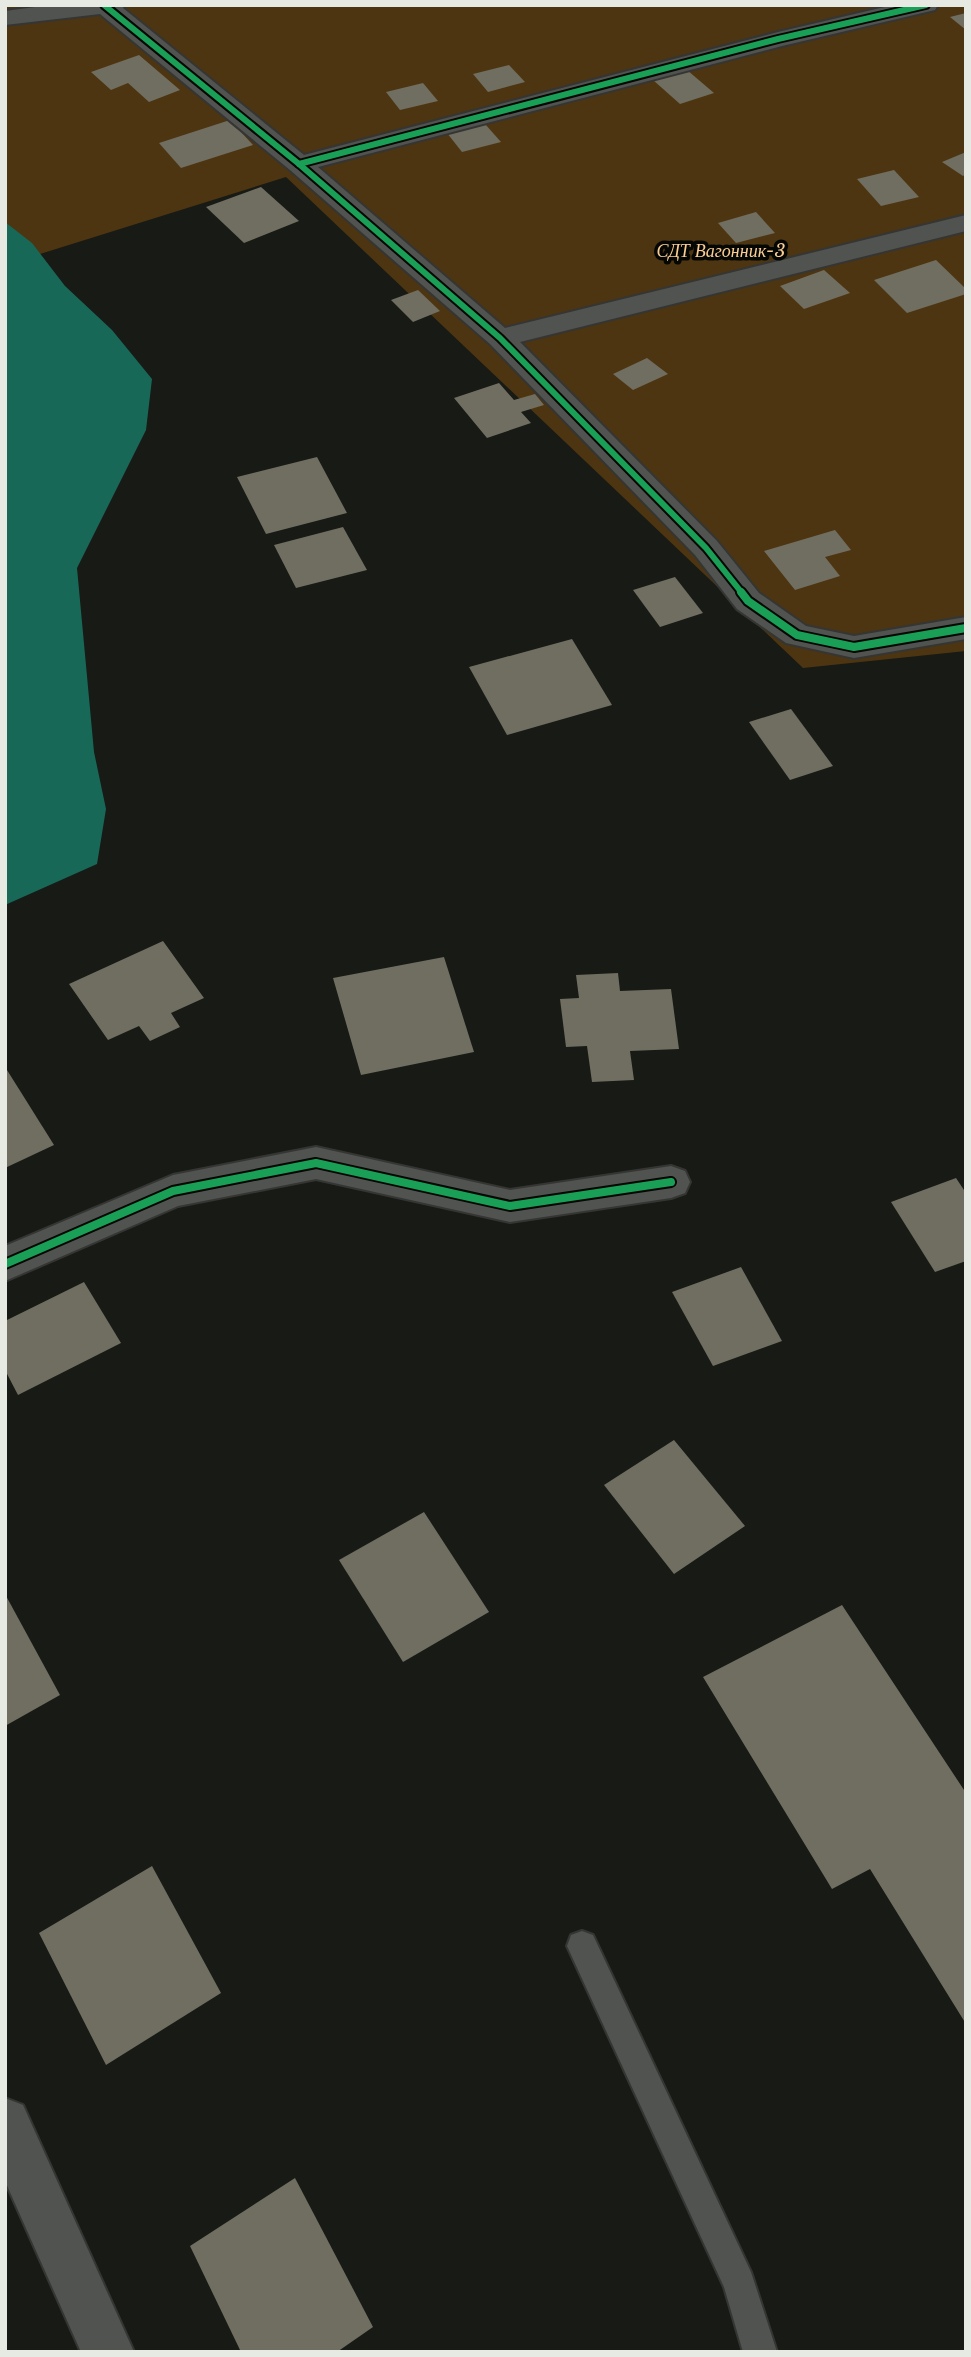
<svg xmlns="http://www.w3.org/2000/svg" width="971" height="2357" font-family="'Libre Baskerville',serif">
  <rect width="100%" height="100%" fill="#181a15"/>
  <polygon fill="#4d3512" points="5,5 966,5 966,651 803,668 286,177 40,254 5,240"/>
  <polygon fill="#186858" points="5,222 32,243 65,286 112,330 152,379 146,430 77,568 94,752 106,809 97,864 5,905"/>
  <g fill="#706e60">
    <polygon points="966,13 966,30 950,17"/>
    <polygon points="139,55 180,90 149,102 128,83 111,90 91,72"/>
    <polygon points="509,65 525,82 488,92 473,74"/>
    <polygon points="687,70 714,93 680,104 653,80"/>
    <polygon points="423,83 438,101 400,110 386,92"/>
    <polygon points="230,120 253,145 181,168 159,143"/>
    <polygon points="485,124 501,142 462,152 447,133"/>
    <polygon points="966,152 966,174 963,176 942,162"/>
    <polygon points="894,170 919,197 881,206 857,179"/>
    <polygon points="261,187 299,221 244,243 206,207"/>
    <polygon points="756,212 775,233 736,243 718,223"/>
    <polygon points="936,260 966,289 966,294 907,313 874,280"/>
    <polygon points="824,270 850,293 804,309 780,286"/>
    <polygon points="418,290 440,311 413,322 391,300"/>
    <polygon points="647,358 668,374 633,390 613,374"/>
    <polygon points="499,383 514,400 535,394 544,405 521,412 531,423 487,438 454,398"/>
    <polygon points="317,457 347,513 266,534 237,477"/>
    <polygon points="343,527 367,570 296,588 274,545"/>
    <polygon points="835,530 851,550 825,557 840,576 795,590 764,551"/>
    <polygon points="675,577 703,613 660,627 633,590"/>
    <polygon points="572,639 612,705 507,735 469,667"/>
    <polygon points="791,709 833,766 790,780 749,722"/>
    <polygon points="163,941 204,998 171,1013 180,1027 150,1041 139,1026 108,1040 69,984"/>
    <polygon points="444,957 474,1052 361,1075 333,978"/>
    <polygon points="618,973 620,991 671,989 679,1049 630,1051 634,1080 592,1082 587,1046 566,1047 560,999 579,998 576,975"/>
    <polygon points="7,1070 54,1145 5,1168 5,1071"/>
    <polygon points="956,1178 966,1193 966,1261 935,1272 891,1202"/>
    <polygon points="741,1267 782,1341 713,1366 672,1292"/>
    <polygon points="84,1282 121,1343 18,1395 5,1370 5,1321"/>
    <polygon points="674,1440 745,1526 674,1574 604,1485"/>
    <polygon points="424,1512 489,1612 403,1662 339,1560"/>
    <polygon points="5,1594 60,1695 5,1726"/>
    <polygon points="842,1605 966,1793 966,2024 870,1869 832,1889 703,1677"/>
    <polygon points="152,1866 221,1993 106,2065 39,1933"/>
    <polygon points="295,2178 373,2327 337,2352 241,2352 190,2246"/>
  </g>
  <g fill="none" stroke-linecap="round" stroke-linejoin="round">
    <g stroke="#353633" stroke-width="4">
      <polygon id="service" points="582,1931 593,1935 751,2272 777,2352 743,2352 724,2287 567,1946 571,1935"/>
    </g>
    <g stroke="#353633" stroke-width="4">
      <g id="minor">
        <polygon points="50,5 125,5 123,8 304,155 778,32 893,5 938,5 935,10 782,46 318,167 505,328 966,215 966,231 520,342 717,541 759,593 806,626 854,636 966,617 966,639 854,658 786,643 737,609 695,555 490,344 290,170 100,14 5,25 5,11"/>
        <polygon points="316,1147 510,1190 671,1166 685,1171 690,1182 685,1193 671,1198 510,1222 316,1179 178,1206 5,1281 5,1246 173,1175"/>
        <polygon points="5,2098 23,2105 134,2352 81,2352 5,2181"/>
      </g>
    </g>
    <use href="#service" fill="#515350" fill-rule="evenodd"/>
    <use href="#minor" fill="#515350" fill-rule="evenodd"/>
    <g stroke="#050704" stroke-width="10">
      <g id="cycleway-far1">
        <polyline points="104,5 299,164 500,338 706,548 742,593"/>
        <polyline points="299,164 778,39 926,5"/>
      </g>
    </g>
    <g stroke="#050704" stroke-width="12">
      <g id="cycleway">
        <polyline points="741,592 748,601 797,635 854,647 966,628"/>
        <polyline points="5,1264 173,1191 316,1163 510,1206 671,1182"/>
      </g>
    </g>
    <use href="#cycleway-far1" stroke="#1a9f57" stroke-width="6"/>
    <use href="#cycleway" stroke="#1a9f57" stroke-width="8"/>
  </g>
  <g text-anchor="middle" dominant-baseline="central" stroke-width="7" stroke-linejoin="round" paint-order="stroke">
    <g font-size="18" font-style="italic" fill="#fccd93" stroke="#050704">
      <text x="721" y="251">СДТ Вагонник-3</text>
    </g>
  </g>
  <rect width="971" height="2357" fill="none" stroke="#e7eae2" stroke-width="14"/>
</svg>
